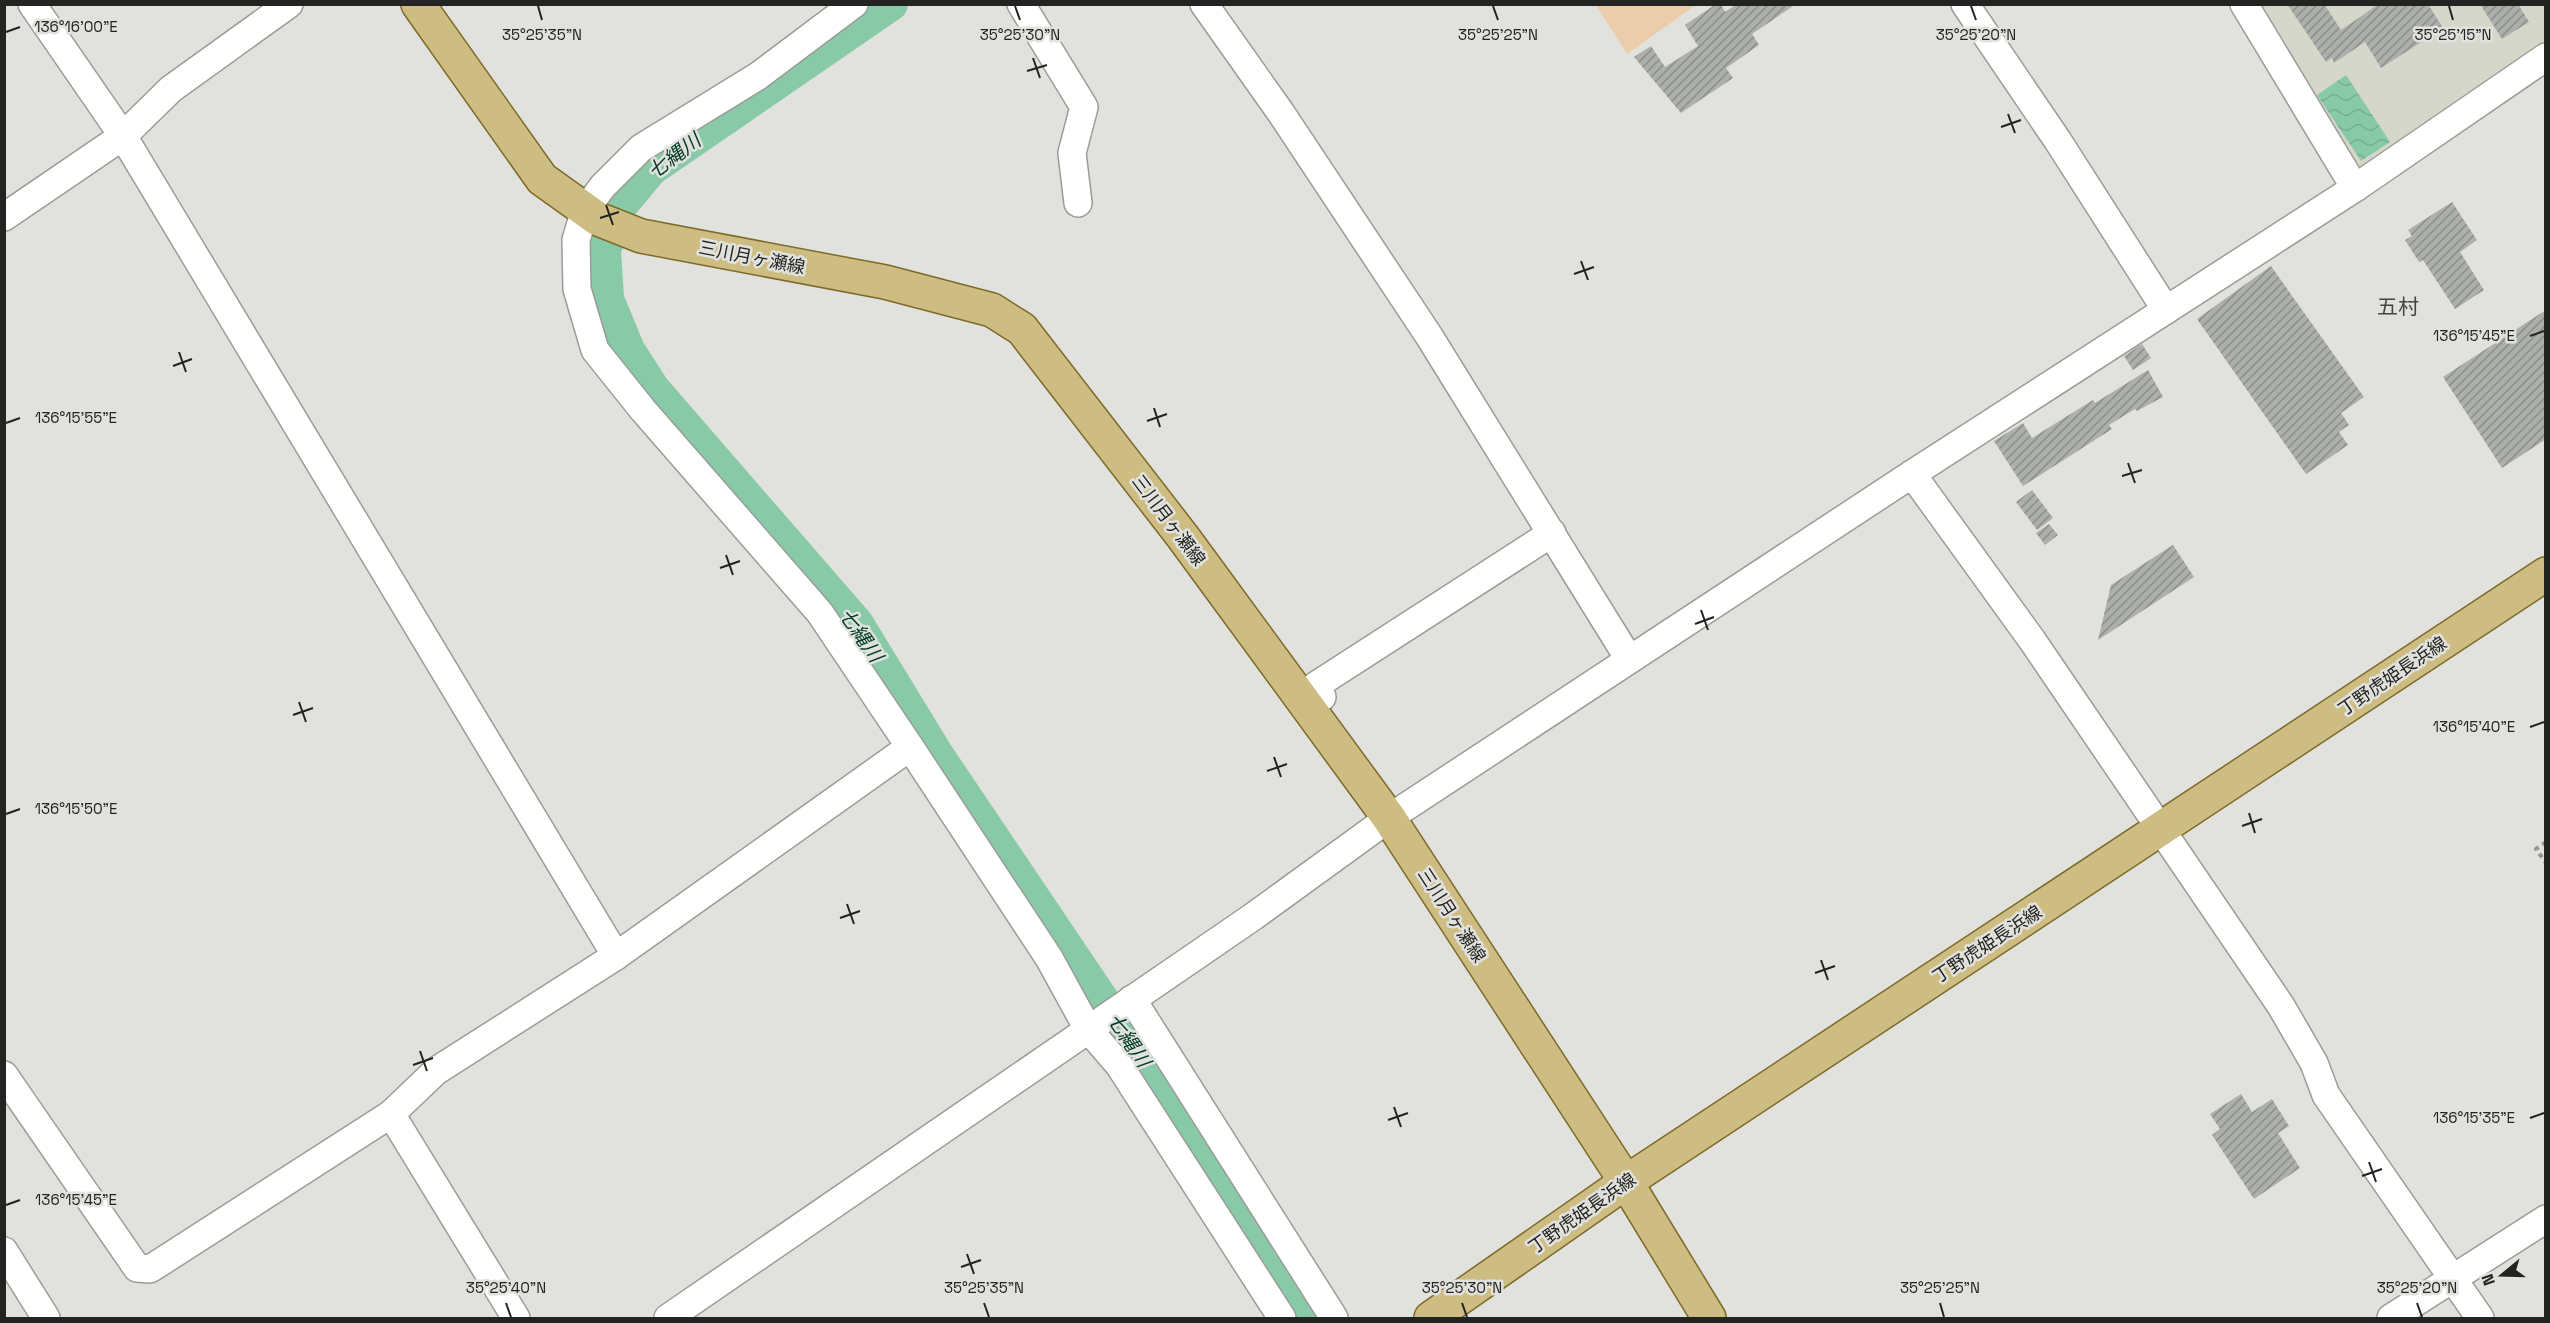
<svg xmlns="http://www.w3.org/2000/svg" width="2550" height="1323" font-family="'Space Grotesk','Noto Sans JP',sans-serif">
  <defs>
    <pattern id="water-waves" width="16" height="10" patternUnits="userSpaceOnUse" patternTransform="scale(1.5)"><rect width="16" height="10" fill="#88caa8"/><path d="M0 5q4-4 8 0t8 0" fill="none" stroke="#75ad90"/></pattern>
    <pattern id="building-hatch" width="6" height="6" patternUnits="userSpaceOnUse" patternTransform="scale(1.5)"><rect width="6" height="6" fill="#acafab"/><path d="M-1 1l2-2M0 6l6-6M5 7l2-2" fill="none" stroke="#8c8e8b"/></pattern>
  </defs>
  <rect width="100%" height="100%" fill="#e1e2dd"/>
  <polygon fill="#d4d7ca" points="2248,5 2545,5 2545,41 2359,173"/>
  <polygon fill="#ebcdab" points="1596,5 1696,5 1627,54"/>
  <polygon fill="url(#water-waves)" points="2346,75 2390,142 2361,161 2317,95"/>
  <g fill="none" stroke-linecap="round" stroke-linejoin="round">
    <polyline stroke="#88caa8" stroke-width="6" points="849,17 857,29"/>
    <polyline stroke="#88caa8" stroke-width="34" points="891,4 651,169 620,206 604,250 607,299 628,350 653,389 857,624 937,755 1191,1132 1308,1318"/>
  </g>
  <g fill="url(#building-hatch)">
    <polygon points="1716,4 1721,4 1725,12 1737,4 1796,4 1752,34 1759,45 1726,68 1733,78 1681,113 1634,57 1651,46 1665,67 1698,46 1685,25"/>
    <polygon points="2287,4 2324,4 2341,30 2379,4 2428,4 2443,28 2381,68 2365,42 2334,63 2332,58 2326,62"/>
    <polygon points="2480,4 2518,4 2529,22 2502,39"/>
    <polygon points="2452,202 2477,240 2460,252 2484,290 2455,309 2423,260 2419,262 2405,240 2412,236 2408,230"/>
    <polygon points="2271,266 2364,397 2341,413 2349,425 2339,432 2348,445 2306,474 2197,319"/>
    <polygon points="2546,310 2546,439 2502,468 2443,377"/>
    <polygon points="2142,344 2151,358 2133,370 2124,356"/>
    <polygon points="2148,370 2163,397 2137,411 2135,409 2109,425 2112,429 2023,486 1994,441 2023,423 2032,438 2093,400 2095,403"/>
    <polygon points="2032,490 2053,518 2037,530 2016,502"/>
    <polygon points="2049,524 2058,535 2045,545 2036,533"/>
    <polygon points="2173,545 2194,577 2098,640 2111,585"/>
    <polygon points="2241,1094 2252,1112 2272,1099 2289,1126 2278,1133 2300,1168 2254,1199 2212,1135 2220,1129 2210,1114"/>
  </g>
  <g fill="none" stroke-linecap="round" stroke-linejoin="round">
    <g stroke="#9b9c97" stroke-width="30">
      <g id="minor">
        <polyline points="32,4 123,136 171,89 289,4"/>
        <polyline points="854,4 758,76 641,148 603,186 585,210 576,240 577,289 595,350 643,410 820,613 910,747"/>
        <polyline points="1021,4 1084,107 1072,153 1078,203"/>
        <polyline points="1204,4 1281,113 1429,336 1629,659"/>
        <polyline points="1965,4 2058,141 2166,310"/>
        <polyline points="2244,4 2355,188"/>
        <polyline points="4,217 123,136 616,956 436,1071 391,1114"/>
        <polyline points="1912,474 2032,640 2281,1006 2314,1063 2326,1095 2480,1318"/>
        <polyline points="1307,707 1322,697 1315,686 1552,533"/>
        <polyline points="616,956 910,747 1049,958 1088,1029 1119,1065 1282,1318"/>
        <polyline points="1132,999 1334,1318"/>
        <polyline points="4,1075 137,1268 150,1269 391,1114 516,1318"/>
        <polyline points="4,1251 46,1318"/>
        <polyline points="668,1318 1254,916 1389,818 1912,474 2355,188 2546,57"/>
        <polyline points="2391,1318 2546,1219"/>
      </g>
    </g>
    <g stroke="#7d6a29" stroke-width="36">
      <g id="major">
        <polyline points="418,4 542,179 598,219 641,236 885,282 992,310 1022,329 1183,537 1389,818 1626,1182 1709,1318"/>
        <polyline points="1431,1318 1626,1182 2546,574"/>
      </g>
    </g>
    <polyline stroke="#949591" stroke-width="4" stroke-dasharray="4.5 4.5" stroke-linecap="butt" points="2546,842 2536,849 2546,863"/>
    <use href="#minor" stroke="#fff" stroke-width="27"/>
    <use href="#major" stroke="#cebd82" stroke-width="33"/>
  </g>
  <path fill="none" stroke="#232321" stroke-width="2" d="M538,6L542,20M1015,6L1020,20M1493,6L1498,20M1971,6L1976,20M2449,6L2453,20M6,32L20,27M1033,58L1040,78M1027,71L1047,65M2008,114L2015,133M2001,127L2021,120M606,205L613,225M600,218L619,212M1581,261L1588,280M1574,274L1594,267M2530,336L2544,331M179,352L186,372M173,366L192,359M1154,408L1160,427M1147,421L1167,414M6,423L20,418M2128,463L2135,483M2122,476L2142,470M726,555L733,575M720,568L740,561M1701,610L1708,630M1695,624L1714,617M299,702L306,722M293,715L313,708M2530,727L2544,722M1274,757L1281,777M1267,771L1287,764M2249,813L2255,833M6,814L20,809M2242,826L2262,819M847,904L854,924M840,918L860,911M1821,960L1828,980M1815,973L1835,966M420,1051L427,1071M413,1065L433,1058M1394,1107L1401,1127M2530,1118L2544,1113M1388,1120L1408,1113M2369,1162L2376,1182M2362,1176L2382,1169M6,1205L20,1200M967,1254L974,1274M961,1267L981,1260M506,1303L511,1317M984,1303L989,1317M1462,1303L1467,1317M1940,1303L1944,1317M2417,1303L2422,1317"/>
  <g text-anchor="middle" dominant-baseline="central" stroke-width="5" stroke-linejoin="round" paint-order="stroke">
    <g font-size="18" fill="#232321" stroke="#e1e2dd">
      <text transform="translate(752 257) rotate(11)">三川月ヶ瀬線</text>
      <text transform="translate(1169 520) rotate(53)">三川月ヶ瀬線</text>
      <text transform="translate(2392 676) rotate(-34)">丁野虎姫長浜線</text>
      <text transform="translate(1452 915) rotate(57)">三川月ヶ瀬線</text>
      <text transform="translate(1987 944) rotate(-33)">丁野虎姫長浜線</text>
      <text transform="translate(1582 1213) rotate(-35)">丁野虎姫長浜線</text>
    </g>
    <g font-size="20" font-style="italic" fill="#023b25" stroke="#e1e2dd">
      <text transform="translate(674 156) rotate(-37)">七縄川</text>
      <text transform="translate(861 635) rotate(55)">七縄川</text>
      <text transform="translate(1129 1040) rotate(56)">七縄川</text>
    </g>
    <g font-size="21" fill="#444541" stroke="#e1e2dd">
      <text x="2398" y="306">五村</text>
    </g>
  </g>
  <g font-size="15" text-anchor="middle" fill="#232321" stroke="#e1e2dd" stroke-width="5" stroke-linejoin="round" paint-order="stroke">
    <text x="76" y="32">136°16'00"E</text>
    <text x="542" y="40">35°25'35"N</text>
    <text x="1020" y="40">35°25'30"N</text>
    <text x="1498" y="40">35°25'25"N</text>
    <text x="1976" y="40">35°25'20"N</text>
    <text x="2453" y="40">35°25'15"N</text>
    <text x="2474" y="341">136°15'45"E</text>
    <text x="76" y="423">136°15'55"E</text>
    <text x="2474" y="732">136°15'40"E</text>
    <text x="76" y="814">136°15'50"E</text>
    <text x="2474" y="1123">136°15'35"E</text>
    <text x="76" y="1205">136°15'45"E</text>
    <text x="506" y="1293">35°25'40"N</text>
    <text x="984" y="1293">35°25'35"N</text>
    <text x="1462" y="1293">35°25'30"N</text>
    <text x="1940" y="1293">35°25'25"N</text>
    <text x="2417" y="1293">35°25'20"N</text>
  </g>
  <rect width="2550" height="1323" fill="none" stroke="#232321" stroke-width="12"/>
  <g transform="translate(2502 1275) rotate(251)" stroke="#e1e2dd" stroke-width="4.5" paint-order="stroke">
  <path d="M0-4.5L10 22L0 15L-10 22Z" fill="#232321"/>
  <text y="-9" font-size="16" font-weight="bold" text-anchor="middle" fill="#232321">N</text>
  </g>
</svg>
